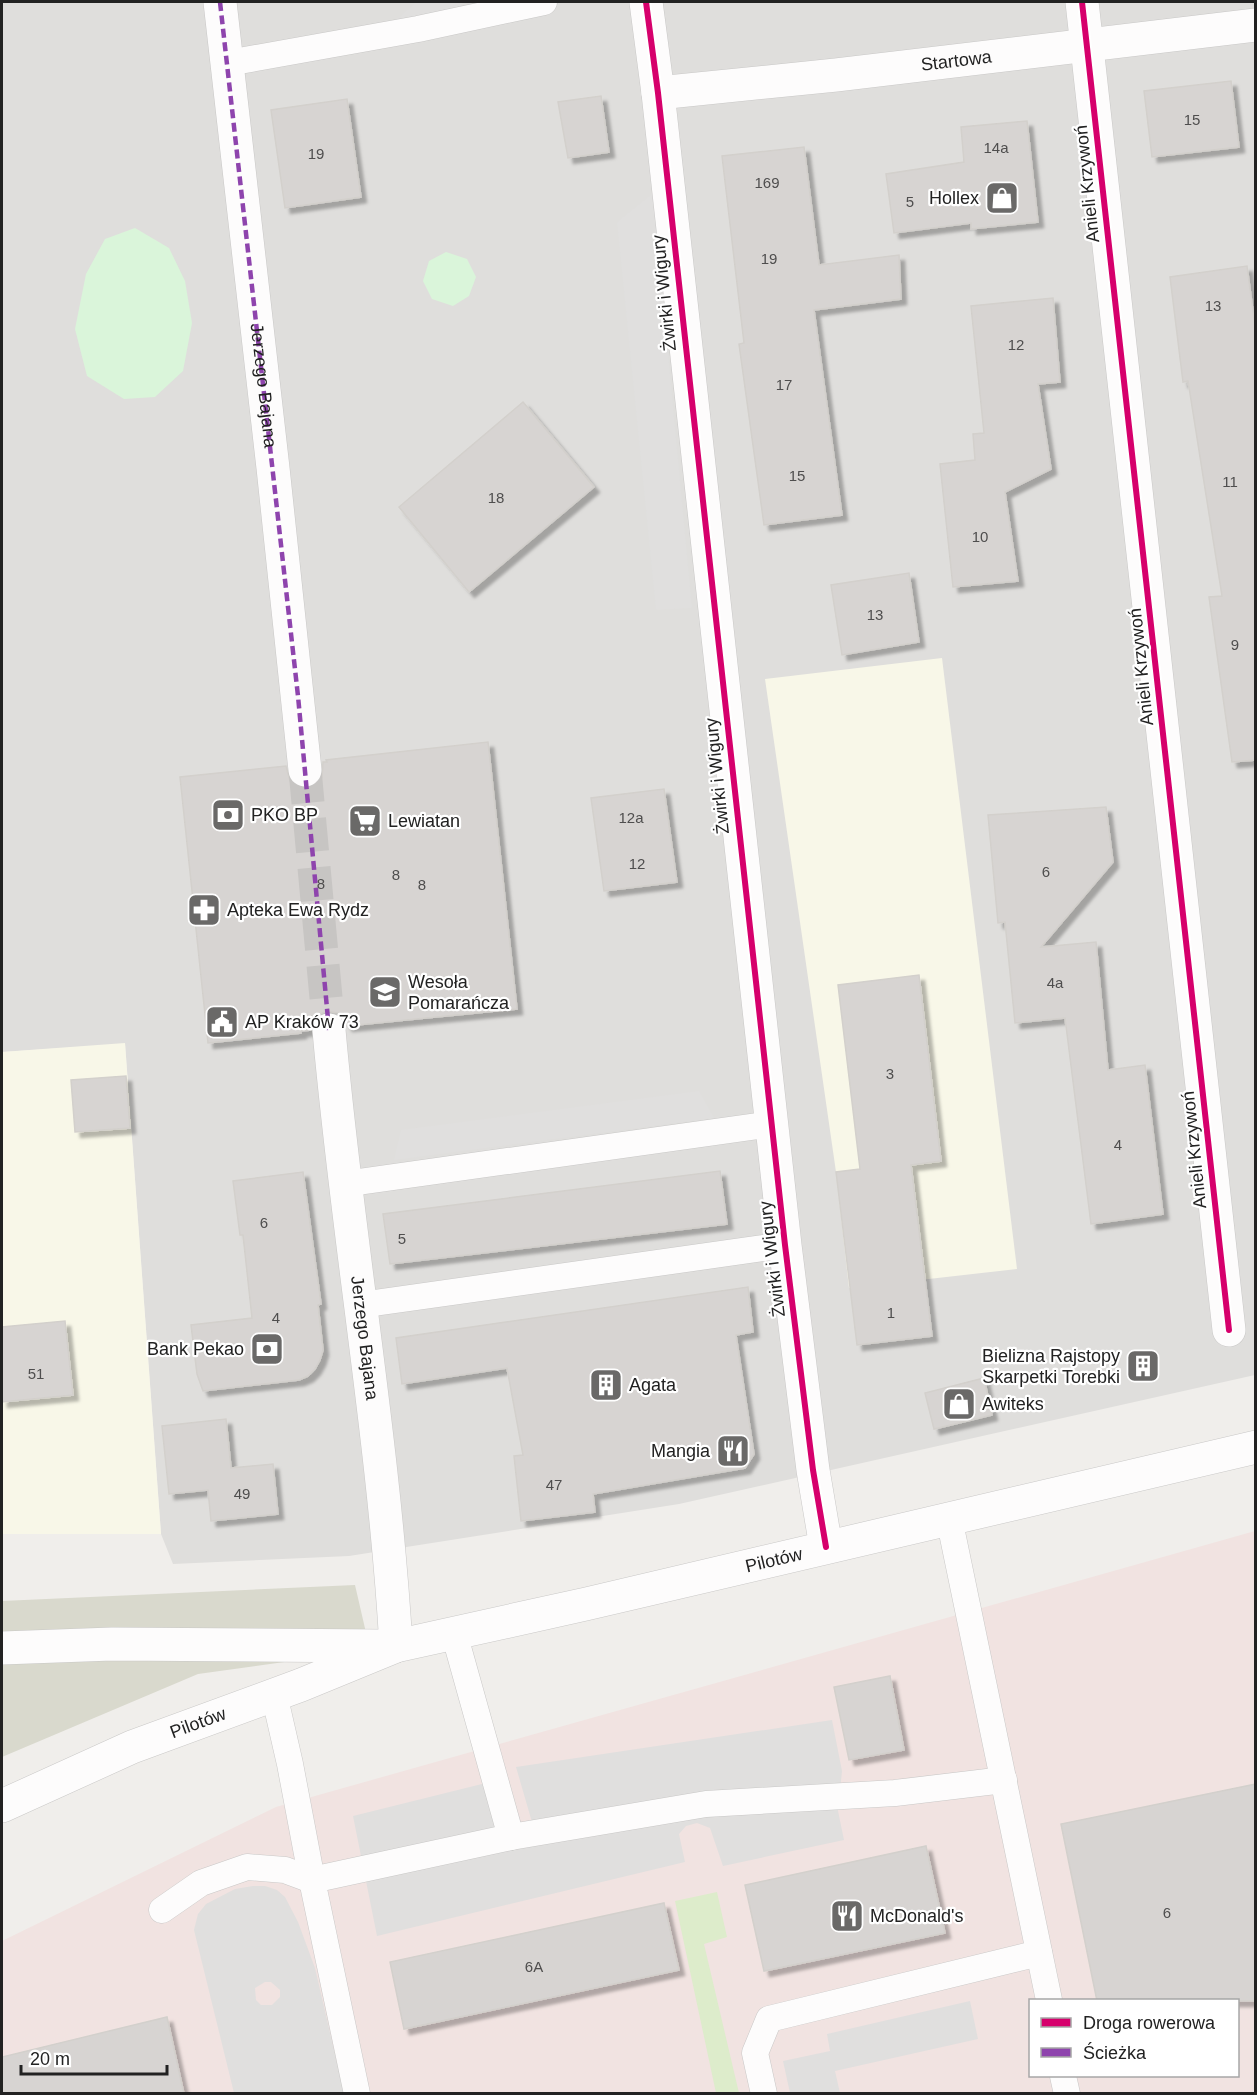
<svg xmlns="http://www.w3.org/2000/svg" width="1257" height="2095" font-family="Arial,sans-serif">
  <defs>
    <filter id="shadow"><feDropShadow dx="5.5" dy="5.5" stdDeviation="1.5" flood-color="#0004"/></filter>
  </defs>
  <rect width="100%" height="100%" fill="#f0eeeb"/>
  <polygon fill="#dfdedc" points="2,2 1255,2 1255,1375 679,1504 349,1556 173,1564 161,1534 125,1044 2,1052"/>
  <path fill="#f1e3e1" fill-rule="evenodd" d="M1255,1531V2093L2,2094V1941L276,1807ZM1030,2000H1238V2076H1030Z"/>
  <g fill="#f8f7e8">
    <polygon points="942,658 1017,1269 849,1288 836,1172 765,679"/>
    <polygon points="125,1043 161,1534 2,1534 2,1052"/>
  </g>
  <polygon fill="#d9d9cd" points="355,1585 370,1650 198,1674 2,1757 2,1601"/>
  <polygon fill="#ddeccb" points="717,1892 727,1937 704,1944 739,2093 716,2093 675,1901"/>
  <g fill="#daf5da">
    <polygon points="135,228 169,248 185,281 192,323 183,371 155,397 124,399 87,376 75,329 86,274 105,239"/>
    <polygon points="446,252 467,259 476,277 469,296 453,306 432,299 423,281 429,261"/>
  </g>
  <g fill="#e0dfde" fill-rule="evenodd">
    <polygon points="416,2 465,2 447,16 389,26"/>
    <polygon points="653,193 692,608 656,610 617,222"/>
    <polygon points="699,1091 714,1118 394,1160 401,1130"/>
    <polygon points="832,1720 842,1771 838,1811 844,1840 723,1866 710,1828 697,1823 686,1826 679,1834 685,1862 377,1936 353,1816 486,1783 500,1837 534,1829 516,1767"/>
    <path d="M253,1886H265L277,1890L285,1897L298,1922L315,1968L344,2093H234L194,1930L198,1914L206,1904L235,1889ZM265,1982H271L280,1990V1997L272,2005H261L256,2000L255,1988Z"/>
    <polygon points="970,2001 978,2039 835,2071 840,2093 790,2093 783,2061 830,2051 827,2034"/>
  </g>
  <g fill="#d7d4d2" stroke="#d3d0cc" stroke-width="1.5" filter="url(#shadow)">
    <polygon points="1231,81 1239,147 1152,157 1144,91"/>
    <polygon points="601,96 609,152 568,158 558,102"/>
    <polygon points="347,99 361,197 285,208 271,110"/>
    <polygon points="1027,121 1038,222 971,229 971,223 894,233 886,174 964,162 961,127"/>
    <polygon points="804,147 819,265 899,255 901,299 814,310 842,515 764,525 739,344 744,343 722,156"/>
    <polygon points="1247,266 1256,334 1256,760 1232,762 1209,597 1222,596 1188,381 1183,382 1170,277"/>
    <polygon points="1053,298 1060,382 1038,384 1051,469 1005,492 1018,581 953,587 940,464 975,460 973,434 984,433 971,306"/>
    <polygon points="523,402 594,487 469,592 399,507"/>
    <polygon points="909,573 919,642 842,655 831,585"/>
    <polygon points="488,742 517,1009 347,1026 344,1019 337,1013 327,1011 318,1015 312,1022 311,1030 301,1031 301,1033 208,1043 180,777 286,766 290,781 298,787 308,789 316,785 322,778 323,762 327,762 326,760"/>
    <polygon points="664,789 677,882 604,891 591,798"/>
    <polygon points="1106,807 1113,862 1041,947 1096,942 1108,1070 1145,1065 1163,1214 1091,1224 1065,1018 1015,1023 1005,922 998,923 988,815"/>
    <polygon points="919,975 941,1161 911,1165 932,1336 857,1345 836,1172 860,1169 838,985"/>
    <polygon points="126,1076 130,1128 75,1132 71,1080"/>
    <polygon points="720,1171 727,1224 390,1264 383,1214"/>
    <polygon points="303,1172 321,1304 318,1305 323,1350 320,1360 315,1369 308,1376 299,1380 203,1391 197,1374 191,1325 252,1318 243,1235 240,1235 233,1181"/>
    <polygon points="748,1287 753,1332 736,1335 754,1454 745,1468 593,1494 595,1512 521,1521 514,1456 523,1455 507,1368 402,1384 396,1338"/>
    <polygon points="65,1321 73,1395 2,1402 2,1327"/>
    <polygon points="984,1378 992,1415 934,1429 925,1393"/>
    <polygon points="226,1419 231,1468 273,1464 278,1514 211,1521 208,1490 169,1494 162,1426"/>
    <polygon points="890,1676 904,1750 849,1760 834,1687"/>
    <polygon points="1256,1784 1256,2001 1097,2001 1061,1824"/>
    <polygon points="926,1846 945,1933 764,1971 745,1885"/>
    <polygon points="664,1903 679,1970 404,2029 390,1962"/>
    <polygon points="167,2017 184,2094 2,2094 2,2057"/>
  </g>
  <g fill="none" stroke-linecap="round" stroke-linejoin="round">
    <polyline stroke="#c7c5c3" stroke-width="33" stroke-dasharray="33 16" stroke-linecap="butt" points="305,770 329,1030"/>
    <g stroke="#c9c8c7" stroke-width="27">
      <g id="service">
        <polyline points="228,63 418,29 544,2"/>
        <polyline points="344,1184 772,1124"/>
        <polyline points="360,1305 785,1245"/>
        <polyline points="949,1518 1049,2000"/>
        <polyline points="454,1633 511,1837"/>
        <polyline points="274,1694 290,1764 312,1880"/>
        <polyline points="162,1910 201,1883 247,1867 285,1870 312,1880"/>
        <polyline points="1063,2076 1067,2094"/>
        <polyline points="357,2094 312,1880 511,1837 706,1804 895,1793 1004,1780"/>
        <polyline points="764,2094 755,2053 769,2019 1039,1953"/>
      </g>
    </g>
    <g stroke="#c9c8c7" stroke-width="34">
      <g id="pedestrian">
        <path id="s1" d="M220,2L273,468L305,770"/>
      </g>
    </g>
    <g stroke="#c9c8c7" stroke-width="34">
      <g id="minor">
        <polyline points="646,2 658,93 785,1245 813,1470 826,1547"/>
        <polyline points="1082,2 1229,1330"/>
        <path id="s2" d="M658,93L836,75L1256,25"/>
        <path id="s3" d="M329,1030C347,1236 384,1440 396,1646"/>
      </g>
    </g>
    <g stroke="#c9c8c7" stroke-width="34">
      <g id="tertiary">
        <polyline points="2,1648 112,1644 383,1646"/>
        <path id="s4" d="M2,1806L132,1747L301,1685L396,1646L586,1604L1256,1447"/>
      </g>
    </g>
    <use href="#service" stroke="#fdfcfc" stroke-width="26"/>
    <use href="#pedestrian" stroke="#fdfcfc" stroke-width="33"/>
    <use href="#minor" stroke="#fdfcfc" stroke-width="33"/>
    <use href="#tertiary" stroke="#fdfcfc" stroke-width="33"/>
    <polyline stroke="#8e44ad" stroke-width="4.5" stroke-dasharray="9 4.5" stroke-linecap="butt" points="220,2 298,696 329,1030"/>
    <g stroke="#fff" stroke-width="10">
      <g id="cycleway">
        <polyline points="646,2 658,93 785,1245 813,1470 826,1547"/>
        <polyline points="1082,2 1229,1330"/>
      </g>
    </g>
    <use href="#cycleway" stroke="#d6006c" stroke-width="6"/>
  </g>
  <defs>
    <g id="shop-square" transform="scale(1.725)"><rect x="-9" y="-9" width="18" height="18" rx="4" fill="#6a6968" stroke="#fff"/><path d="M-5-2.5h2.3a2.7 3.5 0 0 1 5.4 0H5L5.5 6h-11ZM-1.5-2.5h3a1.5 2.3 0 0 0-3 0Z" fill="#fff"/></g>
    <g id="bank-square" transform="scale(1.725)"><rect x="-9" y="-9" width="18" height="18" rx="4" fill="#6a6968" stroke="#fff"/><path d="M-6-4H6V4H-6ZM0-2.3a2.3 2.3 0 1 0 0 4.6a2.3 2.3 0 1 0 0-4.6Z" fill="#fff"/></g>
    <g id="supermarket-square" transform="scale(1.725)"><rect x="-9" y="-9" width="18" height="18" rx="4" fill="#6a6968" stroke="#fff"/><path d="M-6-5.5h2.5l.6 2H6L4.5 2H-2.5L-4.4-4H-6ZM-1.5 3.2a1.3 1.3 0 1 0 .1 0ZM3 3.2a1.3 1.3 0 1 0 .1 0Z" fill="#fff"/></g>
    <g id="pharmacy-square" transform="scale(1.725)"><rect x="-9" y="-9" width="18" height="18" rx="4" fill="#6a6968" stroke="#fff"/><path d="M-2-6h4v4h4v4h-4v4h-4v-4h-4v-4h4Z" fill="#fff"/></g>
    <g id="school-square" transform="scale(1.725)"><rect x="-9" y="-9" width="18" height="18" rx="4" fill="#6a6968" stroke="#fff"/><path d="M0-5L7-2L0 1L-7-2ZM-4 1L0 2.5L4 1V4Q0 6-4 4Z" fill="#fff"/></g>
    <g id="civic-square" transform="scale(1.725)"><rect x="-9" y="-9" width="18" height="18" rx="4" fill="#6a6968" stroke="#fff"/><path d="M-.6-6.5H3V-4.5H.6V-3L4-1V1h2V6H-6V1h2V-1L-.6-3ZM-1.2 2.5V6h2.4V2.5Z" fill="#fff"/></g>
    <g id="building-square" transform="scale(1.725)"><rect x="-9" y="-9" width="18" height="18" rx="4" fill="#6a6968" stroke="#fff"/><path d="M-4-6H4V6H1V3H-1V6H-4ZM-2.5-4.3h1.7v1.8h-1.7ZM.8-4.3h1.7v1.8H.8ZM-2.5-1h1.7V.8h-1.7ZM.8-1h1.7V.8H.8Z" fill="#fff"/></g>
    <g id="restaurant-square" transform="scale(1.725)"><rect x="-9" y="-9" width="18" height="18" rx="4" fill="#6a6968" stroke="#fff"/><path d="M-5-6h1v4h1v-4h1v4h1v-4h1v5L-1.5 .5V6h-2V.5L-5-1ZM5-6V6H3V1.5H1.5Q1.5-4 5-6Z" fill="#fff"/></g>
  </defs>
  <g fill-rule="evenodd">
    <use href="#shop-square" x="1002" y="198"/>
    <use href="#bank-square" x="228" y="815"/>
    <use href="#supermarket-square" x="365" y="821"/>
    <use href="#pharmacy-square" x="204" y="910"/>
    <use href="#school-square" x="385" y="992"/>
    <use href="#civic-square" x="222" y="1022"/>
    <use href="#bank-square" x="267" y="1349"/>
    <use href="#building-square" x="1143" y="1366"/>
    <use href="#building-square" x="606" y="1385"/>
    <use href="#shop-square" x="959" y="1404"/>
    <use href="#restaurant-square" x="733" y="1451"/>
    <use href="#restaurant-square" x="847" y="1916"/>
  </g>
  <g text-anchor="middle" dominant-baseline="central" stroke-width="4.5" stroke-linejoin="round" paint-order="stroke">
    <g font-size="15" fill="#4f4e4e">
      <text x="1192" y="119">15</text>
      <text x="996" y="147">14a</text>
      <text x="316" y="153">19</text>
      <text x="767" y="182">169</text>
      <text x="910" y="201">5</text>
      <text x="769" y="258">19</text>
      <text x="1213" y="305">13</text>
      <text x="1016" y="344">12</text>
      <text x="784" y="384">17</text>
      <text x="797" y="475">15</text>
      <text x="1230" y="481">11</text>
      <text x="496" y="497">18</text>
      <text x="980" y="536">10</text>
      <text x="875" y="614">13</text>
      <text x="1235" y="644">9</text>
      <text x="631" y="817">12a</text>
      <text x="637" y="863">12</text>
      <text x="1046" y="871">6</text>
      <text x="396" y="874">8</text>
      <text x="321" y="883">8</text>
      <text x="422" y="884">8</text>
      <text x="1055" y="982">4a</text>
      <text x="890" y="1073">3</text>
      <text x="1118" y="1144">4</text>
      <text x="264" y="1222">6</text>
      <text x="402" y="1238">5</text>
      <text x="891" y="1312">1</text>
      <text x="276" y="1317">4</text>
      <text x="36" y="1373">51</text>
      <text x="554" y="1484">47</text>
      <text x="242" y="1493">49</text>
      <text x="1167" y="1912">6</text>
      <text x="534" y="1966">6A</text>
    </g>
    <g font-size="18" fill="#222" stroke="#fff">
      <text stroke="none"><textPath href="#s2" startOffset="300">Startowa</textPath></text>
      <text transform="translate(1087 184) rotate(-96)">Anieli Krzywoń</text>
      <text transform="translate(664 293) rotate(-96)">Żwirki i Wigury</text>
      <text stroke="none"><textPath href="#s1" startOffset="386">Jerzego Bajana</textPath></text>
      <text transform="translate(1141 667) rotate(-96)">Anieli Krzywoń</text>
      <text transform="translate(717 776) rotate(-96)">Żwirki i Wigury</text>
      <text transform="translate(1194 1150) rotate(-96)">Anieli Krzywoń</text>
      <text transform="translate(772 1259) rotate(-97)">Żwirki i Wigury</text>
      <text stroke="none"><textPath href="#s3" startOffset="310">Jerzego Bajana</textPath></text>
      <text stroke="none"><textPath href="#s4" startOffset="813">Pilotów</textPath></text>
      <text stroke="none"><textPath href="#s4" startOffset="213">Pilotów</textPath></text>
    </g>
    <g font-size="18" fill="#222" stroke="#fff" text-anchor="start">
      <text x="979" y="198" text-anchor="end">Hollex</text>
      <text x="251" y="815">PKO BP</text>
      <text x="388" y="821">Lewiatan</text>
      <text x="227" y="910">Apteka Ewa Rydz</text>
      <text x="408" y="982">Wesoła<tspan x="408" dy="21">Pomarańcza</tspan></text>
      <text x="245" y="1022">AP Kraków 73</text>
      <text x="244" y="1349" text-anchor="end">Bank Pekao</text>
      <text x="1120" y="1356" text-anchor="end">Bielizna Rajstopy<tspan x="1120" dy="21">Skarpetki Torebki</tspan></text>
      <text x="629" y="1385">Agata</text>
      <text x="982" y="1404">Awiteks</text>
      <text x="710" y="1451" text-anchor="end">Mangia</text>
      <text x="870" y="1916">McDonald's</text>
    </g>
  </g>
  <rect width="1257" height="2095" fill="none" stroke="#222222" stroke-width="6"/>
  <rect x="1029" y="1999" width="210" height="78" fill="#ffffff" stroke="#a7a7a7" stroke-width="1.5"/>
  <rect x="1041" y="2018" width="30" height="9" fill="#d6006c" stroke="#a7a7a7" stroke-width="1.5"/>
  <text x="1083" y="2029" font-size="18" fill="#222222">Droga rowerowa</text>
  <rect x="1041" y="2048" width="30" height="9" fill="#8e44ad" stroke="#a7a7a7" stroke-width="1.5"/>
  <text x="1083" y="2059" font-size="18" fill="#222222">Ścieżka</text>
  <path d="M21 2065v9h146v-9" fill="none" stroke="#222222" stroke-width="3"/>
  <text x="30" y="2065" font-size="18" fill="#222222" stroke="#ffffff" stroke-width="4.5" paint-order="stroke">20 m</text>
</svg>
